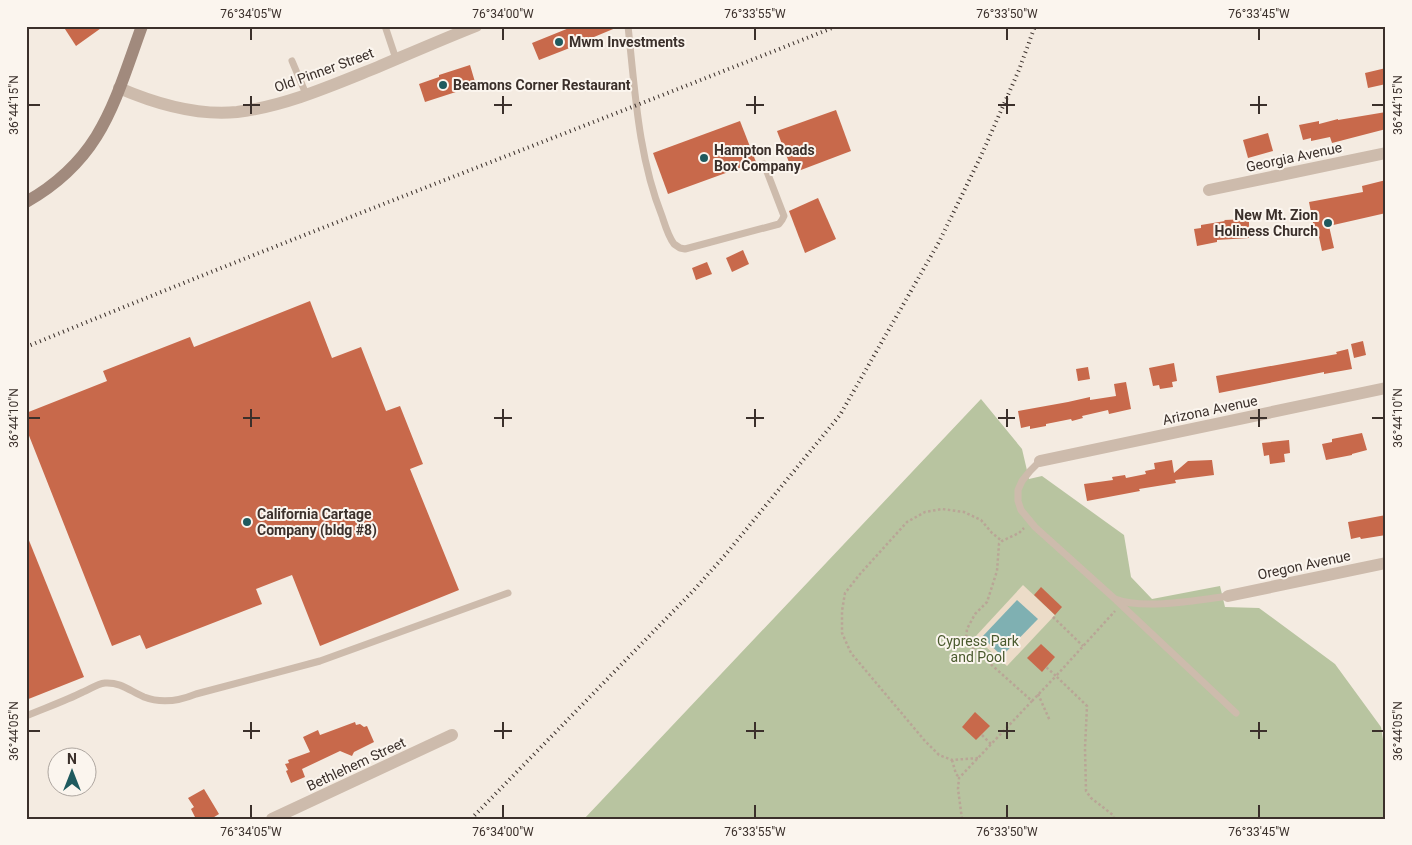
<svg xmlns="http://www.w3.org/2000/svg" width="1412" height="845" font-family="Roboto,sans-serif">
  <rect width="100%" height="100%" fill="#f4ebe1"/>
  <polygon fill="#b8c4a0" points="981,399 1022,449 1029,479 1042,476 1124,535 1131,577 1152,599 1220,586 1225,607 1259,608 1335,664 1381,727 1386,759 1386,819 584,819"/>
  <polygon fill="#ecdcc8" points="1023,585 1055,615 1007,666 975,637"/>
  <polygon fill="#7fb0b2" points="1017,600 1038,619 1002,656 982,637"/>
  <g fill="#c8694b">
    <polygon points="63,26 104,26 76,46"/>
    <polygon points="574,26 618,27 594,37 597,43 587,47 585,42 539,60 532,43"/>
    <polygon points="470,65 475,82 461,87 462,90 425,102 419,84 439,77 439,75"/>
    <polygon points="1386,68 1386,84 1368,88 1365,73"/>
    <polygon points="836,110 851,151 793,173 777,131"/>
    <polygon points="1386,112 1386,129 1332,143 1330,137 1311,141 1311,138 1303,140 1299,125 1319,121 1319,124 1338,119 1338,120"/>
    <polygon points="740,121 756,162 668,194 653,153"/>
    <polygon points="1268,133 1273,151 1248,158 1243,140"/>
    <polygon points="1386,180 1386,213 1329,226 1334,248 1322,251 1317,228 1314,228 1309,202 1363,192 1362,186"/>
    <polygon points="818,198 836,239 805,253 789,211"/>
    <polygon points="1249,219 1249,238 1217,240 1217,242 1197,246 1194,229 1201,228 1201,225 1225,221 1224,220"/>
    <polygon points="743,250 749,264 732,272 726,258"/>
    <polygon points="707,262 712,274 696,280 692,268"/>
    <polygon points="310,301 332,358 361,347 386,411 400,406 423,464 410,469 459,590 320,646 292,575 256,589 262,604 146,649 140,635 112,646 26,428 26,413 107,381 103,371 190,337 194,347"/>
    <polygon points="1363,341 1366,355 1354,358 1351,344"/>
    <polygon points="1348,349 1352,369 1324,374 1324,372 1219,393 1216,376 1337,354 1336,352"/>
    <polygon points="1174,363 1177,381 1172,382 1173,387 1160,389 1159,385 1153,386 1149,368"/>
    <polygon points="1088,367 1090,379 1078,381 1076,369"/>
    <polygon points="1126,382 1131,409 1109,414 1108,410 1082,416 1083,418 1072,421 1071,419 1046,424 1046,426 1030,429 1030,426 1021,428 1018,411 1068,402 1090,397 1090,400 1116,396 1114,384"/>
    <polygon points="1362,433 1367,450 1352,454 1352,455 1326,460 1322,444 1332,442 1332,439"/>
    <polygon points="1289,440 1290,453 1284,454 1285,462 1270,464 1269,455 1264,456 1262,443"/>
    <polygon points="1172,460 1174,473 1188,461 1212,460 1214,475 1175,480 1176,483 1139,489 1140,491 1087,501 1084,484 1113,480 1112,477 1125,475 1126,478 1146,474 1145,471 1155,469 1154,463"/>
    <polygon points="1386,515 1386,535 1361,539 1360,537 1351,539 1348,522"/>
    <polygon points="26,533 84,677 26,700"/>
    <polygon points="1041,587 1062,607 1055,615 1034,595"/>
    <polygon points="1041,644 1055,657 1042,672 1027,658"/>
    <polygon points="975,712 990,726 976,740 962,727"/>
    <polygon points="355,722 356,725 360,724 364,727 367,726 374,742 354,752 352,756 340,751 302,769 305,777 291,783 286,771 288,770 285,764 289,763 288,760 310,752 303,737 318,730 320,735"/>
    <polygon points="204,789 219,814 211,819 196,819 191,809 194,807 188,798"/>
  </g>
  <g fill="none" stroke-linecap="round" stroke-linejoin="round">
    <g stroke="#b9a596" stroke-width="2.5" stroke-dasharray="2.5 2.5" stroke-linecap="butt">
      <polyline points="1053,617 1083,646"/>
      <polyline points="1038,694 1050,721"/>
      <polyline points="1032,701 1056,676 1046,667"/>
      <polyline points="982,735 991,744"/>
      <polyline points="978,758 952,760 939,755 925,741 851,653 842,633 842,611 845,593 860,574 907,522 925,512 942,509 964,512 981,520 992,533 1002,541"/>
      <polyline points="952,760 956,774 959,777"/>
      <polyline points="962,819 958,789 959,778 1032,701 976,651 966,639 967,629 975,614 987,602 997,571 999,544 1002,541 1019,533 1024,528"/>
      <polyline points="1114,819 1113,815 1091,798 1086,791 1085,748 1087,706 1056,676 1115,611"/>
    </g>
    <g stroke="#cdbbac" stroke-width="7">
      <polyline points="385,26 396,59"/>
      <path d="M628,26C635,90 638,156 662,216C665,225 668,236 674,244L680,248L685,249L779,224L782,220L784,216L764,164"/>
      <polyline points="292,61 306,94"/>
      <path d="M1040,461L1030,471L1022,481L1018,490V501L1021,510L1035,527L1115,599C1143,610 1198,600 1228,596"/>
      <polyline points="1117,601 1236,713"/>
      <path d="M26,716C45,708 65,701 83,692C91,689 96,684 105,683C121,682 130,691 144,697C162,704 179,701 196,694L320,661L508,593"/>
    </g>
    <g stroke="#cdbbac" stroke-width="12">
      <path d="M119,88C156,104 197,116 237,112C286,106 333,85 378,67C411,53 443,39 476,26"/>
      <polyline points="1209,190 1386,153"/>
      <polyline points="1040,461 1386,388"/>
      <polyline points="1228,596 1386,563"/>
      <polyline points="272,819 452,735"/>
    </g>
    <path stroke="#a18a7d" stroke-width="12" d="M26,202C102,159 114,103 142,26"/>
    <g stroke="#3b302b" stroke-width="4" stroke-dasharray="1 4" stroke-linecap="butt">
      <path d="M26,347C295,236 567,134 837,26"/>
      <polyline points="471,819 694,590 726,554 840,415 939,242 981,156 1019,70 1035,26"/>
    </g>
  </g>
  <path fill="none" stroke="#3b302b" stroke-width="2" d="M251,28V40M503,28V40M755,28V40M1007,28V40M1259,28V40M251,96V114M503,96V114M755,96V114M1007,96V114M1259,96V114M28,105H40M243,105H260M494,105H512M746,105H764M998,105H1015M1250,105H1267M1372,105H1384M251,409V427M503,409V427M755,409V427M1007,409V427M1259,409V427M28,418H40M243,418H260M494,418H512M746,418H764M998,418H1015M1250,418H1267M1372,418H1384M251,722V739M503,722V739M755,722V739M1007,722V739M1259,722V739M28,731H40M243,731H260M494,731H512M746,731H764M998,731H1015M1250,731H1267M1372,731H1384M251,805V818M503,805V818M755,805V818M1007,805V818M1259,805V818"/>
  <g fill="#1f5a5e" stroke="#fbf5ee" stroke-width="2">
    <circle cx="559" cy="42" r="5"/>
    <circle cx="443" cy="85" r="5"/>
    <circle cx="704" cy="158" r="5"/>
    <circle cx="1328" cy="223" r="5"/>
    <circle cx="247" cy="522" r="5"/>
  </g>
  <g text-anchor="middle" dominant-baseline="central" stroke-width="4" stroke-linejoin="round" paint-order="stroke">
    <g font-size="14" font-weight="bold" fill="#3b302b" stroke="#fbf5ee" text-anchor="start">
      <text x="569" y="42">Mwm Investments</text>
      <text x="453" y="85">Beamons Corner Restaurant</text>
      <text x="714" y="150">Hampton Roads<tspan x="714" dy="16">Box Company</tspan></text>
      <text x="1318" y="215" text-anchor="end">New Mt. Zion<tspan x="1318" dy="16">Holiness Church</tspan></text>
      <text x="257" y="514">California Cartage<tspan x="257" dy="16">Company (bldg #8)</tspan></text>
    </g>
    <g font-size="14" fill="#3b302b" stroke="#fbf5ee">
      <text transform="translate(324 70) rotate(-20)">Old Pinner Street</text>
      <text transform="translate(1294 157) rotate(-12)">Georgia Avenue</text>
      <text transform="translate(1210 410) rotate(-12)">Arizona Avenue</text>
      <text transform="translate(1304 565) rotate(-12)">Oregon Avenue</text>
      <text transform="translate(356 764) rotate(-25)">Bethlehem Street</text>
    </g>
    <g font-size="14" fill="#4a5a2e" stroke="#fbf5ee">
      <text x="978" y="641">Cypress Park<tspan x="978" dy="16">and Pool</tspan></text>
    </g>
  </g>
  <rect width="1412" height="845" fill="none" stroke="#fbf5ee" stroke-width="55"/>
  <g transform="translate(72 772)"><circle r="24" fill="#fbf5ee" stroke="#aea6a0"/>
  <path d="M0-4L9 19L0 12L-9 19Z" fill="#1f5a5e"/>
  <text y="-8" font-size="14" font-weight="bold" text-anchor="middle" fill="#3b302b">N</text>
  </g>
  <rect x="28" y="28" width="1356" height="790" fill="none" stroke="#3b302b" stroke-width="2"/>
  <g font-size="12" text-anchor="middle" fill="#3b302b">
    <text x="251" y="18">76°34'05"W</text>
    <text x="503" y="18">76°34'00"W</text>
    <text x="755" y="18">76°33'55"W</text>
    <text x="1007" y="18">76°33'50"W</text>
    <text x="1259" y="18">76°33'45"W</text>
    <text transform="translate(14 105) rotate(-90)" y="4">36°44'15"N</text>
    <text transform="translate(1398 105) rotate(-90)" y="4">36°44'15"N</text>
    <text transform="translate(14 418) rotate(-90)" y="4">36°44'10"N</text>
    <text transform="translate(1398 418) rotate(-90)" y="4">36°44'10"N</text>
    <text transform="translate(14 731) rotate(-90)" y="4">36°44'05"N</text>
    <text transform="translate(1398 731) rotate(-90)" y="4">36°44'05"N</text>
    <text x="251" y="836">76°34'05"W</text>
    <text x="503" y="836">76°34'00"W</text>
    <text x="755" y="836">76°33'55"W</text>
    <text x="1007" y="836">76°33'50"W</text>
    <text x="1259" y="836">76°33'45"W</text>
  </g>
</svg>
